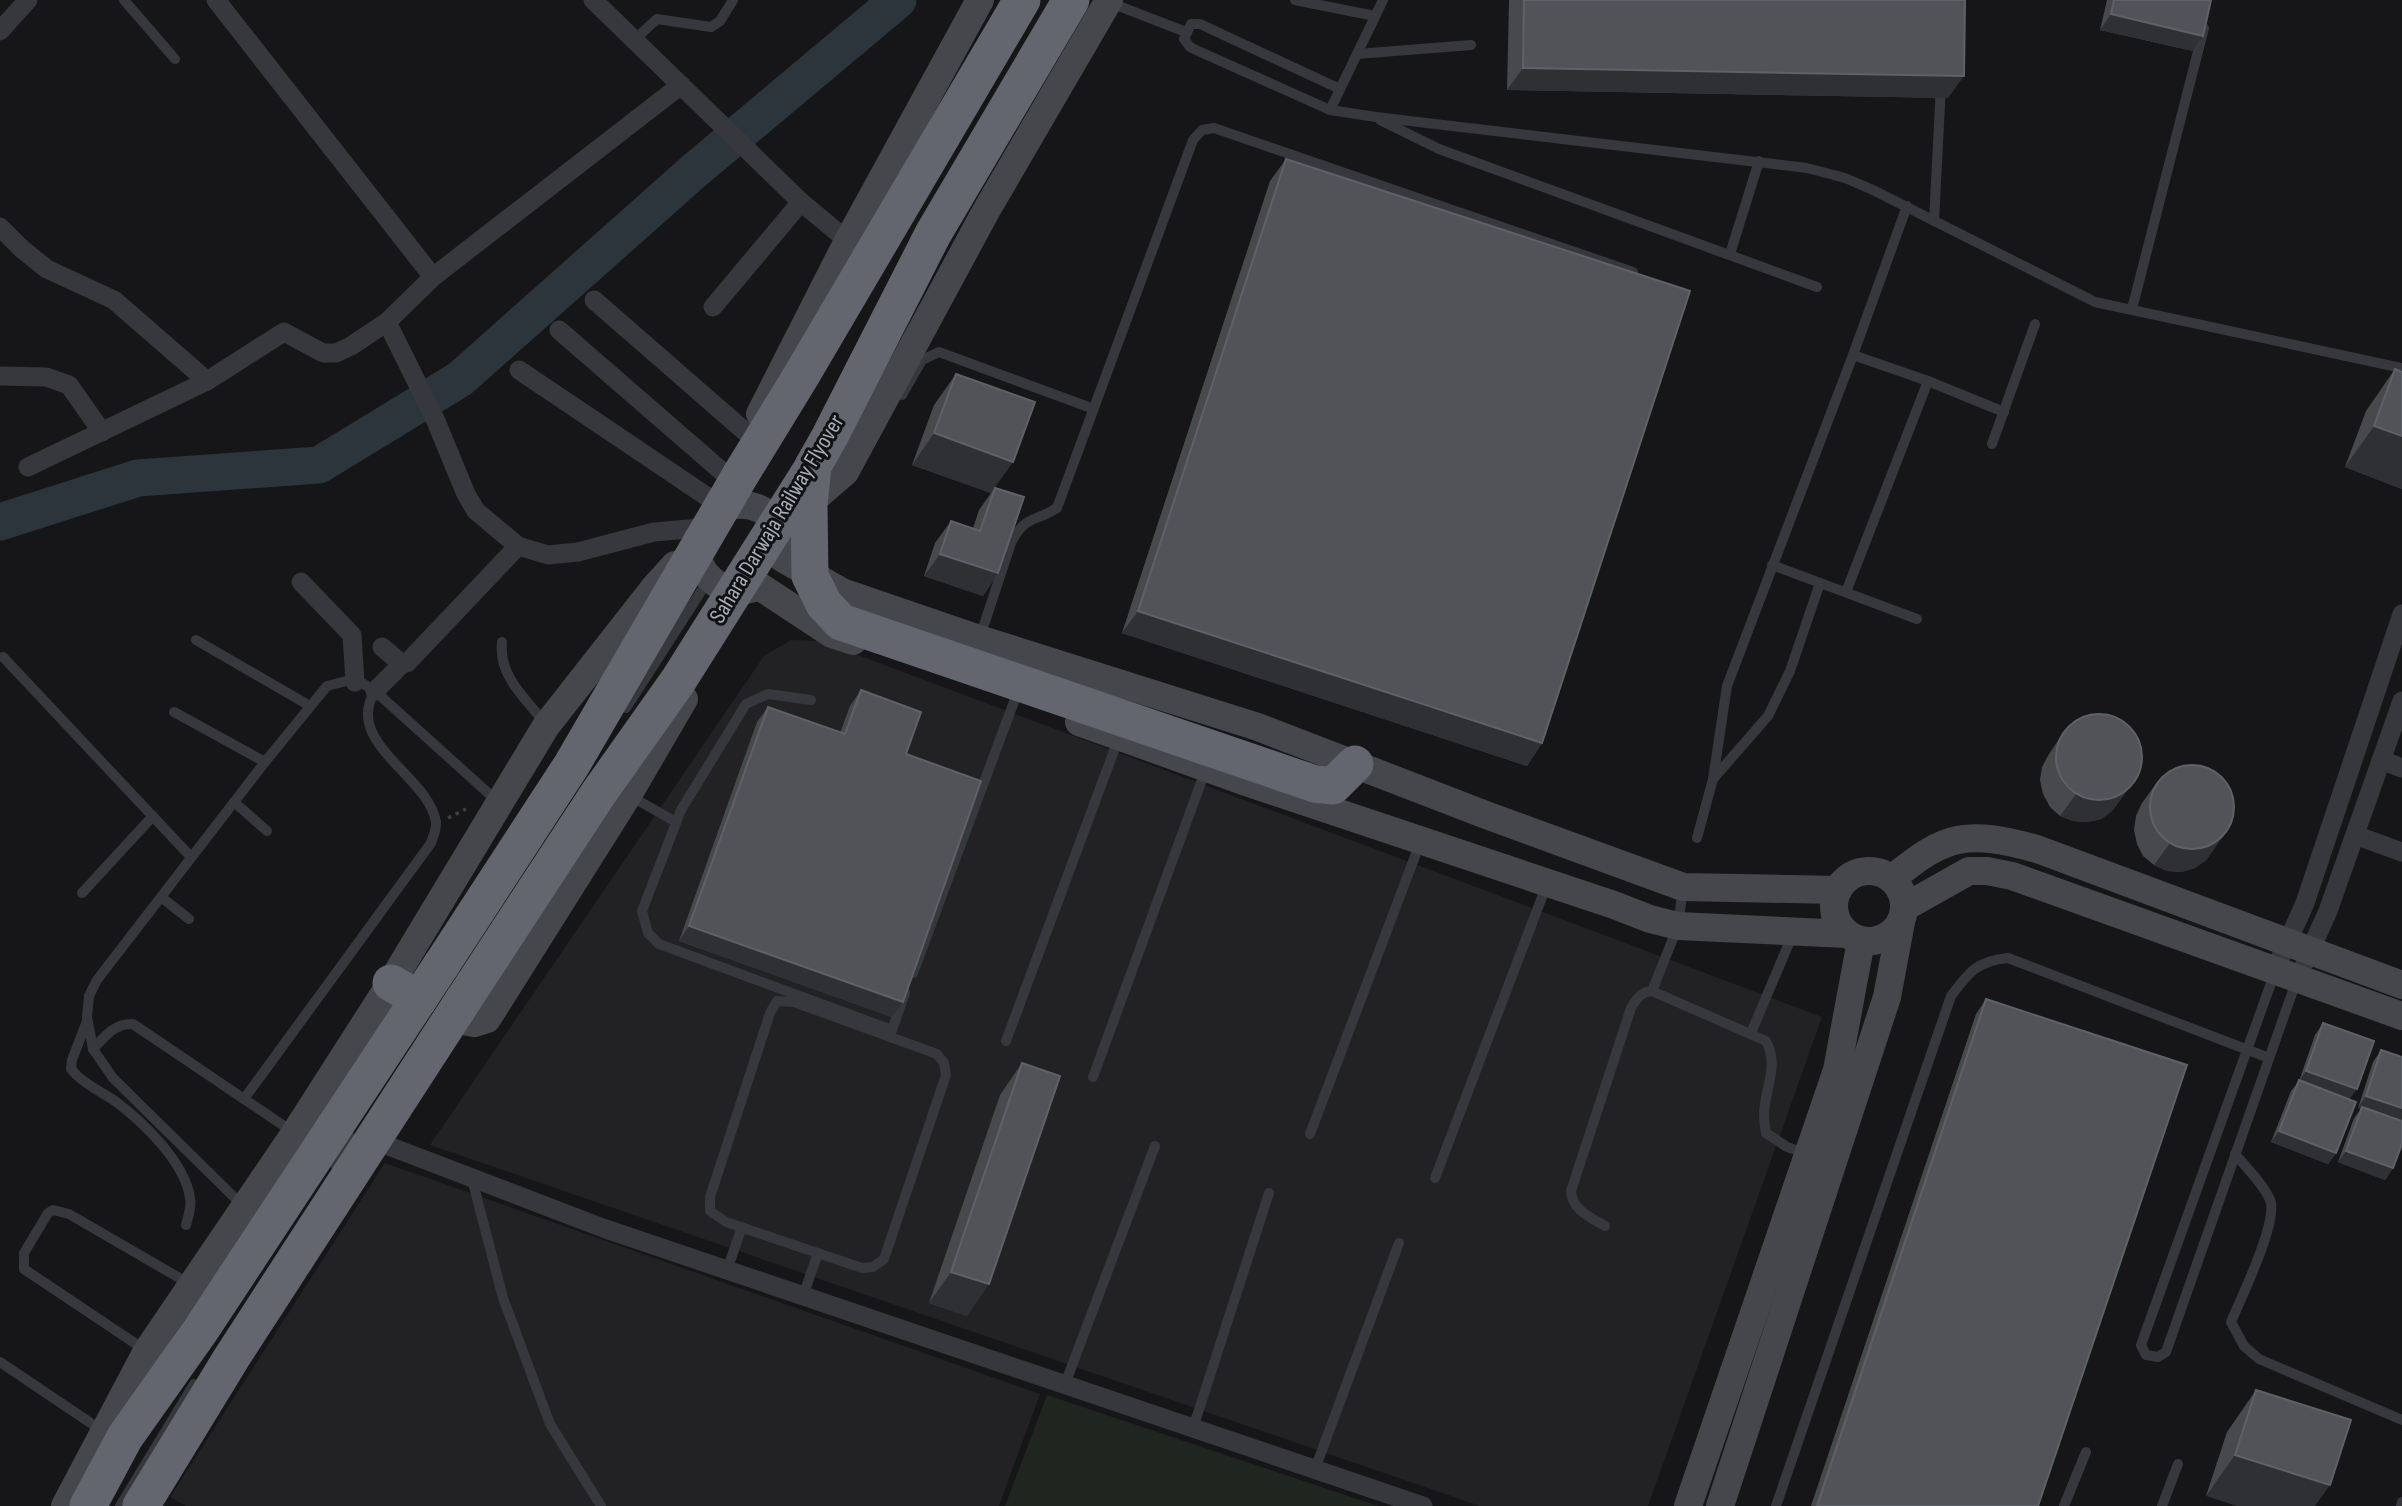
<svg xmlns="http://www.w3.org/2000/svg" width="2402" height="1506" font-family="'Sofia Sans Condensed',sans-serif">
  <rect width="100%" height="100%" fill="#161618"/>
  <g fill="#222225">
    <polygon points="791,640 821,641 1822,1017 1648,1506 1480,1506 430,1145 764,656"/>
    <polygon points="385,1163 1040,1394 999,1506 186,1506 170,1497"/>
  </g>
  <polygon fill="#1e261f" points="1047,1395 1378,1506 1005,1506"/>
  <g fill="none" stroke-linecap="round" stroke-linejoin="round">
    <polyline stroke="#2c353c" stroke-width="37" points="0,522 138,478 319,465 460,379 694,171 898,0"/>
    <polyline stroke="#3d3f44" stroke-width="3.5" stroke-dasharray="3.5 5" stroke-linecap="butt" points="448,818 466,809"/>
    <g stroke="#37383d" stroke-width="10">
      <polyline points="124,0 175,59"/>
      <polyline points="1295,0 1375,16"/>
      <polyline points="1111,3 1186,32"/>
      <polyline points="634,40 657,19 711,27 720,21 733,0"/>
      <polyline points="1357,54 1471,45"/>
      <polyline points="1340,89 1200,24 1191,24 1184,39 1190,47 1196,50 1330,110 1376,117 1807,168 1845,178 1873,190 2095,302 2402,368"/>
      <polyline points="1330,110 1383,0"/>
      <polyline points="1380,120 1439,149 1817,287"/>
      <polyline points="1934,221 1941,85"/>
      <polyline points="1730,254 1759,161"/>
      <polyline points="2132,309 2204,28"/>
      <polyline points="1853,355 1928,381 2004,412"/>
      <polyline points="902,395 922,360 939,352 1094,409"/>
      <polyline points="1992,444 2035,324"/>
      <polyline points="1772,565 1917,619"/>
      <polyline points="1846,592 1928,381"/>
      <path d="M980,637L1011,543C1026,514 1034,523 1057,508L1193,140L1202,130L1214,128L1633,272"/>
      <polyline points="196,640 310,706"/>
      <path d="M502,642C498,675 525,698 544,722"/>
      <polyline points="3,657 191,857"/>
      <polyline points="811,700 768,694 746,704 681,810 642,911 648,933 659,944 892,1030 905,993"/>
      <polyline points="626,708 709,579"/>
      <polyline points="174,712 265,762"/>
      <polyline points="1713,779 1768,716 1790,671 1820,583"/>
      <polyline points="632,797 676,822"/>
      <polyline points="234,802 267,831"/>
      <polyline points="1697,838 1713,779 1727,686 1853,355 1907,206"/>
      <polyline points="82,893 153,816"/>
      <polyline points="161,897 189,919"/>
      <polyline points="2275,972 2141,1345 2146,1355 2158,1357 2166,1352 2296,982"/>
      <polyline points="913,973 1015,699"/>
      <polyline points="1652,991 1678,926 1683,888"/>
      <polygon points="777,1001 794,1002 937,1054 944,1063 946,1075 884,1259 873,1267 862,1268 726,1222 710,1211 710,1197 770,1013"/>
      <path d="M87,1021L72,1060L71,1069C82,1083 100,1091 115,1101C143,1122 185,1162 190,1198C192,1207 188,1217 186,1225"/>
      <polyline points="1751,1033 1792,936"/>
      <polyline points="1006,1041 1118,740"/>
      <path d="M93,1049C105,1036 115,1023 133,1024L244,1099"/>
      <polyline points="1093,1077 1206,769"/>
      <path d="M293,1132L244,1099L431,843C433,837 437,828 436,822C429,776 343,743 375,691"/>
      <polyline points="1310,1134 1420,843"/>
      <path d="M2235,1154C2245,1166 2268,1189 2271,1203C2275,1228 2242,1296 2231,1322L2244,1346L2259,1359L2402,1420"/>
      <polyline points="336,1166 349,1135"/>
      <polyline points="1435,1178 1547,884"/>
      <polyline points="472,1179 503,1298 550,1424 601,1506"/>
      <polyline points="243,1206 113,1078 93,1049 87,1017 89,996 97,980 265,762 327,686 346,681 362,683 375,691 497,801"/>
      <path d="M1605,1226C1590,1217 1572,1210 1571,1191L1631,1008C1637,998 1641,992 1652,991L1766,1041C1780,1067 1764,1089 1764,1115C1764,1121 1765,1127 1766,1133L1787,1147L1808,1154"/>
      <polyline points="727,1270 742,1227"/>
      <polyline points="803,1296 818,1253"/>
      <polyline points="145,1350 24,1269 24,1253 48,1213 53,1210 69,1214 188,1283"/>
      <polyline points="0,1362 101,1430"/>
      <polyline points="1065,1384 1155,1146"/>
      <polyline points="1193,1428 1269,1193"/>
      <polyline points="1315,1469 1399,1243"/>
      <polyline points="120,1506 194,1384"/>
      <path d="M1776,1506L1951,996C1969,972 1977,961 2008,958L2269,1058"/>
      <polyline points="2064,1506 2086,1452"/>
      <polyline points="2162,1506 2178,1464"/>
      <polyline points="2401,1506 2402,1502"/>
    </g>
    <g stroke="#37383d" stroke-width="19">
      <polyline points="216,0 433,277"/>
      <polyline points="593,0 801,202 848,241"/>
      <polyline points="0,31 28,0"/>
      <polyline points="0,227 22,249 47,269 114,300 207,381"/>
      <polyline points="594,300 749,435"/>
      <polyline points="713,307 801,202"/>
      <polyline points="387,322 435,419 466,494 476,511 518,546 548,555 578,552 654,532 700,528"/>
      <polyline points="559,330 726,475"/>
      <polyline points="519,370 718,504"/>
      <polyline points="0,376 46,377 69,385 102,432"/>
      <polyline points="28,467 207,381 284,332 323,353 336,353 351,346 387,322 433,277 681,85"/>
      <polyline points="301,582 352,635 355,682"/>
      <polyline points="382,647 402,664"/>
      <polyline points="375,691 402,664 407,663 518,546"/>
      <polyline points="2381,760 2402,768"/>
      <polyline points="2355,835 2402,852"/>
      <polyline points="2305,962 2328,911 2402,701"/>
      <polyline points="2275,970 2305,903 2402,614"/>
      <polyline points="373,1140 603,1228 1423,1506"/>
    </g>
    <g stroke="#45474d" stroke-width="28">
      <polyline points="760,414 848,241 980,0"/>
      <path d="M716,510C746,498 777,507 783,542"/>
      <polyline points="801,510 845,472 986,211 1109,0"/>
      <path d="M697,539C692,572 722,599 754,588"/>
      <polyline points="782,558 842,592 979,639 1258,727 1486,815 1683,887 1838,890"/>
      <polyline points="759,586 832,634 853,641"/>
      <polyline points="1079,722 1246,782 1614,905 1650,919 1678,926 1847,934"/>
      <circle cx="1869" cy="906" r="35"/>
      <path d="M1892,879C1947,832 1969,831 2037,849L2402,985"/>
      <polyline points="1905,907 1969,871 1987,871 2012,876 2402,1016"/>
      <polyline points="452,1019 474,1023 487,1019 628,795 684,699"/>
      <polyline points="65,1506 147,1351 295,1133 391,983 546,726 655,587 675,565"/>
      <polyline points="1688,1506 1837,1070 1861,941"/>
      <polyline points="1720,1506 1887,997 1901,922"/>
    </g>
    <g stroke="#63666e" stroke-width="37">
      <polyline points="813,466 830,436 933,234 1071,0"/>
      <polyline points="741,474 801,376 1022,0"/>
      <polyline points="1315,784 1333,786 1355,764"/>
      <polyline points="391,983 419,999"/>
      <polyline points="88,1506 125,1437 200,1331 442,964"/>
      <polyline points="141,1506 232,1357 464,999"/>
    </g>
    <g stroke="#63666e" stroke-width="37">
      <polyline points="813,466 809,505 810,576 824,604 841,622 1315,784"/>
      <polyline points="442,964 571,766 741,474"/>
      <polyline points="464,999 598,794 678,681 811,470"/>
    </g>
  </g>
  <g fill="#47494d">
    <polygon points="1509,0 1965,0 1948,98 1507,90"/>
    <polygon points="2107,0 2211,0 2203,36 2193,51 2100,30"/>
    <polygon points="1286,159 1542,743 1527,766 1122,633 1270,181"/>
    <polygon points="2395,369 2402,489 2345,467 2366,411"/>
    <polygon points="956,374 995,488 998,573 983,596 924,576 935,543 951,521 973,528 979,510 991,493 912,465 934,405"/>
    <polygon points="861,690 906,754 892,1017 679,941 757,722 768,707 840,733 850,706"/>
    <polygon points="2064,732 2137,777 2112,811 2101,819 2087,822 2073,821 2060,816 2050,807 2043,794 2040,780 2042,767 2049,754"/>
    <polygon points="2158,781 2214,849 2206,860 2195,868 2181,872 2167,871 2154,865 2143,856 2137,844 2134,830 2136,816 2142,803"/>
    <polygon points="1986,999 2038,1506 1811,1506 1976,1014"/>
    <polygon points="2323,1023 2349,1100 2336,1153 2328,1164 2271,1142 2291,1091 2299,1081 2315,1035"/>
    <polygon points="2381,1050 2393,1168 2385,1180 2338,1162 2354,1118 2361,1109 2358,1108 2373,1062"/>
    <polygon points="1022,1063 967,1316 929,1303 1000,1095"/>
    <polygon points="2256,1390 2351,1420 2206,1496 2227,1432"/>
  </g>
  <g fill="#2f3033">
    <polygon points="2111,14 2203,36 2193,51 2100,30"/>
    <polygon points="1523,68 1964,76 1948,98 1507,90"/>
    <polygon points="2374,426 2402,436 2402,489 2345,467"/>
    <polygon points="934,433 1013,462 991,493 912,465"/>
    <polygon points="940,554 998,573 983,596 924,576"/>
    <polygon points="1138,611 1542,743 1527,766 1122,633"/>
    <polygon points="2137,777 2112,811 2101,819 2087,822 2073,821 2060,816 2076,794"/>
    <polygon points="2230,827 2206,860 2195,868 2181,872 2167,871 2154,865 2170,843"/>
    <polygon points="689,926 903,1002 892,1017 679,941"/>
    <polygon points="2306,1071 2357,1089 2349,1100 2298,1082"/>
    <polygon points="2366,1096 2402,1108 2402,1122 2358,1108"/>
    <polygon points="2279,1131 2336,1153 2328,1164 2271,1142"/>
    <polygon points="2346,1151 2393,1168 2385,1180 2338,1162"/>
    <polygon points="951,1272 989,1284 967,1316 929,1303"/>
    <polygon points="2235,1455 2330,1485 2315,1506 2237,1506 2206,1496"/>
  </g>
  <g fill="#525359" stroke="#5f6168" stroke-width="2">
    <polygon points="1524,0 1965,0 1964,76 1523,68"/>
    <polygon points="2114,0 2211,0 2203,36 2111,14"/>
    <polygon points="1286,159 1690,291 1542,743 1138,611"/>
    <polygon points="2395,369 2402,372 2402,436 2374,426"/>
    <polygon points="956,374 1035,402 1013,462 934,433"/>
    <polygon points="995,488 1024,497 998,573 940,554 951,521 980,531"/>
    <polygon points="861,690 921,712 906,754 981,781 903,1002 689,926 768,707 845,734"/>
    <circle cx="2099" cy="757" r="43"/>
    <circle cx="2192" cy="807" r="42"/>
    <polygon points="1986,999 2187,1065 2038,1506 1817,1506"/>
    <polygon points="2323,1023 2374,1041 2357,1089 2306,1071"/>
    <polygon points="2381,1050 2402,1057 2402,1108 2366,1096"/>
    <polygon points="1022,1063 1060,1076 989,1284 951,1272"/>
    <polygon points="2299,1080 2356,1102 2336,1153 2279,1131"/>
    <polygon points="2362,1107 2402,1121 2402,1144 2393,1168 2346,1151"/>
    <polygon points="2256,1390 2351,1420 2330,1485 2235,1455"/>
  </g>
  <g text-anchor="middle" dominant-baseline="central" stroke-width="6" stroke-linejoin="round" paint-order="stroke">
    <g font-size="23" fill="#a8adb8" stroke="#111113">
      <text transform="translate(777 519) rotate(-59)">Sahara Darwaja Railway Flyover</text>
    </g>
  </g>
</svg>
